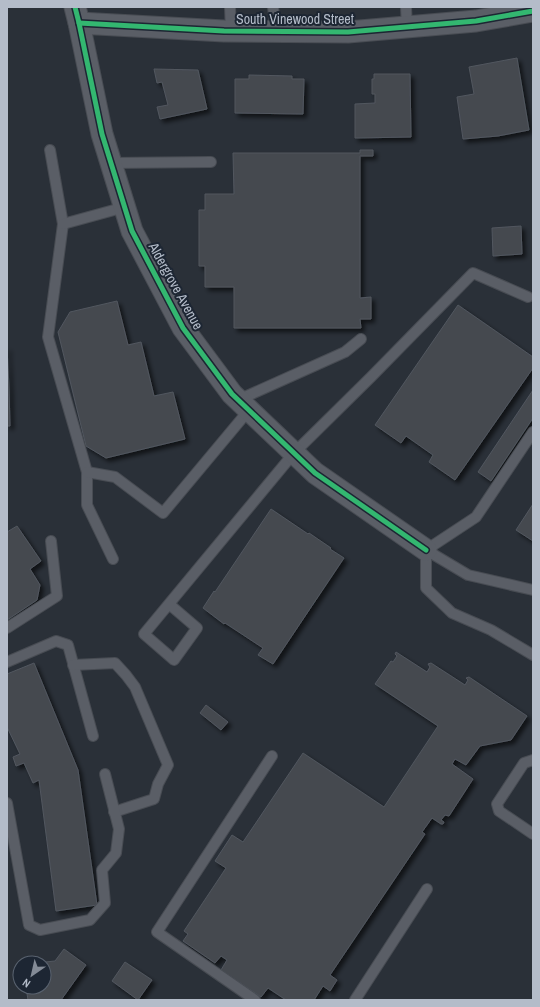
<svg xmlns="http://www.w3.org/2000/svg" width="540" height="1007" font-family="'Archivo Narrow',sans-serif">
  <defs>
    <filter id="shadow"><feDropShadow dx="3.5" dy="3.5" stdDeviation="2" flood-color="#0009"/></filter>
  </defs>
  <rect width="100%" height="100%" fill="#2a3038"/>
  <g fill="#444950" stroke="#52575f" filter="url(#shadow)">
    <polygon points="517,58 529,130 498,136 463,139 457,97 474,94 469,67"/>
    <polygon points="154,69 198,70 207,109 160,119 157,107 168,105 162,82 157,83"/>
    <polygon points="374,74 410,74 411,137 355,138 355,104 375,103 375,94 372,94 372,79 374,79"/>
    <polygon points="249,75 292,76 292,79 304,79 303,114 235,113 235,79 249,79"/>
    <polygon points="360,150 373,150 373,156 360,156 360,298 371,297 371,319 360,319 361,328 234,328 234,287 205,287 205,266 199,266 199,210 205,210 205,194 234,194 233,153 360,153"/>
    <polygon points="521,226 522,254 493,256 492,228"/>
    <polygon points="117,301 128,345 141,342 154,396 173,392 185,439 106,458 86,446 58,332 70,312"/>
    <polygon points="458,305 533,357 533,368 455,480 429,462 433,455 406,436 401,443 375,425"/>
    <polygon points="7,347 9,388 10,426 7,426"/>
    <polygon points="533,390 533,418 491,481 478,472"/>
    <polygon points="533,504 533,541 516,530"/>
    <polygon points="271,509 308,534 309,533 331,548 330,549 344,558 273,664 258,655 263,648 225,623 224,624 203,608 214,591 215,592"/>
    <polygon points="17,526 41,561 30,569 40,585 37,600 7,620 7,532"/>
    <polygon points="396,652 427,672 430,667 428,664 431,663 465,685 468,680 466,678 469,677 527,716 511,740 480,746 466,765 455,759 452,764 473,779 449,816 445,815 441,820 444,822 443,824 441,824 432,818 422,832 425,834 330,975 337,980 330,991 323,986 314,1000 286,1000 268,988 261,997 221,970 227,960 221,956 215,963 183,941 188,934 184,931 226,868 215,861 232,835 243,842 303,753 384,807 438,726 375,684 391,661 393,662 397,656 395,654"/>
    <polygon points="34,663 78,770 97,905 56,911 39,780 33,783 24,763 16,766 13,757 20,754 7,727 7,674"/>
    <polygon points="206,705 228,722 221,730 200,713"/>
    <polygon points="64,949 86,965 61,1000 28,1000 26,987 44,987 44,963 36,963 55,961"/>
    <polygon points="125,962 152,980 138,1000 112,981"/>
  </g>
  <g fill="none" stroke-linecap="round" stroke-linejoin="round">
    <g stroke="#484c53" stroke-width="12">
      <g id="service">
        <polyline points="230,7 231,31"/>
        <polyline points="273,7 276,32"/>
        <polyline points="406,7 407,27"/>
        <polyline points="50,150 63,224 48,337 87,472 87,505 113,559"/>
        <polyline points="111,163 211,162"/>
        <polyline points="63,224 125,207"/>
        <polyline points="238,400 345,352 361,339"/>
        <polyline points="87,472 115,477 163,513 249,410"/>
        <polyline points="426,550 426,588 452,613 491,630 533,655"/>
        <polyline points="426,550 476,517 533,432"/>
        <polyline points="426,550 468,575 533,590"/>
        <polyline points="169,604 197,628 174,660 144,634 294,453 371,377 473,273 528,297"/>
        <polyline points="7,628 57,596 51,541"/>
        <polyline points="7,662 56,641 68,645 93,736"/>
        <polyline points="73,665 115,663 126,675 135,687 168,765 158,784 154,799 114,812"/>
        <polyline points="533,760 524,763 497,804 499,811 533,834"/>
        <polyline points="7,803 29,925 40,930 90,920 105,903 102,870 116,853 119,829 105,774"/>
        <polyline points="255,1000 157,932 272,756"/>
        <polyline points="355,1000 427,889"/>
      </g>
    </g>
    <g stroke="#484c53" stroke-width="23">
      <g id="minor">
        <polyline points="75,7 79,23 102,134 132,231 183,328 232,394 315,473 426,550"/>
        <polyline points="79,23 224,31 348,32 476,21 533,11"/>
      </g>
    </g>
    <use href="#service" stroke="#5a5e66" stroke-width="10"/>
    <use href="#minor" stroke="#5a5e66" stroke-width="21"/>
    <g stroke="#1d2633" stroke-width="8">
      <g id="cycleway">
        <polyline points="75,7 79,23 102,134 132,231 183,328 232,394 315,473 426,550"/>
        <polyline points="79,23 224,31 348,32 476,21 533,11"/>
      </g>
    </g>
    <use href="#cycleway" stroke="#33b770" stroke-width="5"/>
  </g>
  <g text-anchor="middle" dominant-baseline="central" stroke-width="4" stroke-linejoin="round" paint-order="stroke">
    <g font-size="14" fill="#b4bcc9" stroke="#1d2633">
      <text x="295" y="19">South Vinewood Street</text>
      <text transform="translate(176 286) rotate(61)">Aldergrove Avenue</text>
    </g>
  </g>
  <rect width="540" height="1007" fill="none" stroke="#b4bcc9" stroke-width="16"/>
  <g transform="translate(32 975) rotate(214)"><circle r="19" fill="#1d2633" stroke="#59626f"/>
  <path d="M0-3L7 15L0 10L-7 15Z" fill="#848b96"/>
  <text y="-6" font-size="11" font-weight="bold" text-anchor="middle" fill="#b4bcc9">N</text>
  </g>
</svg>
